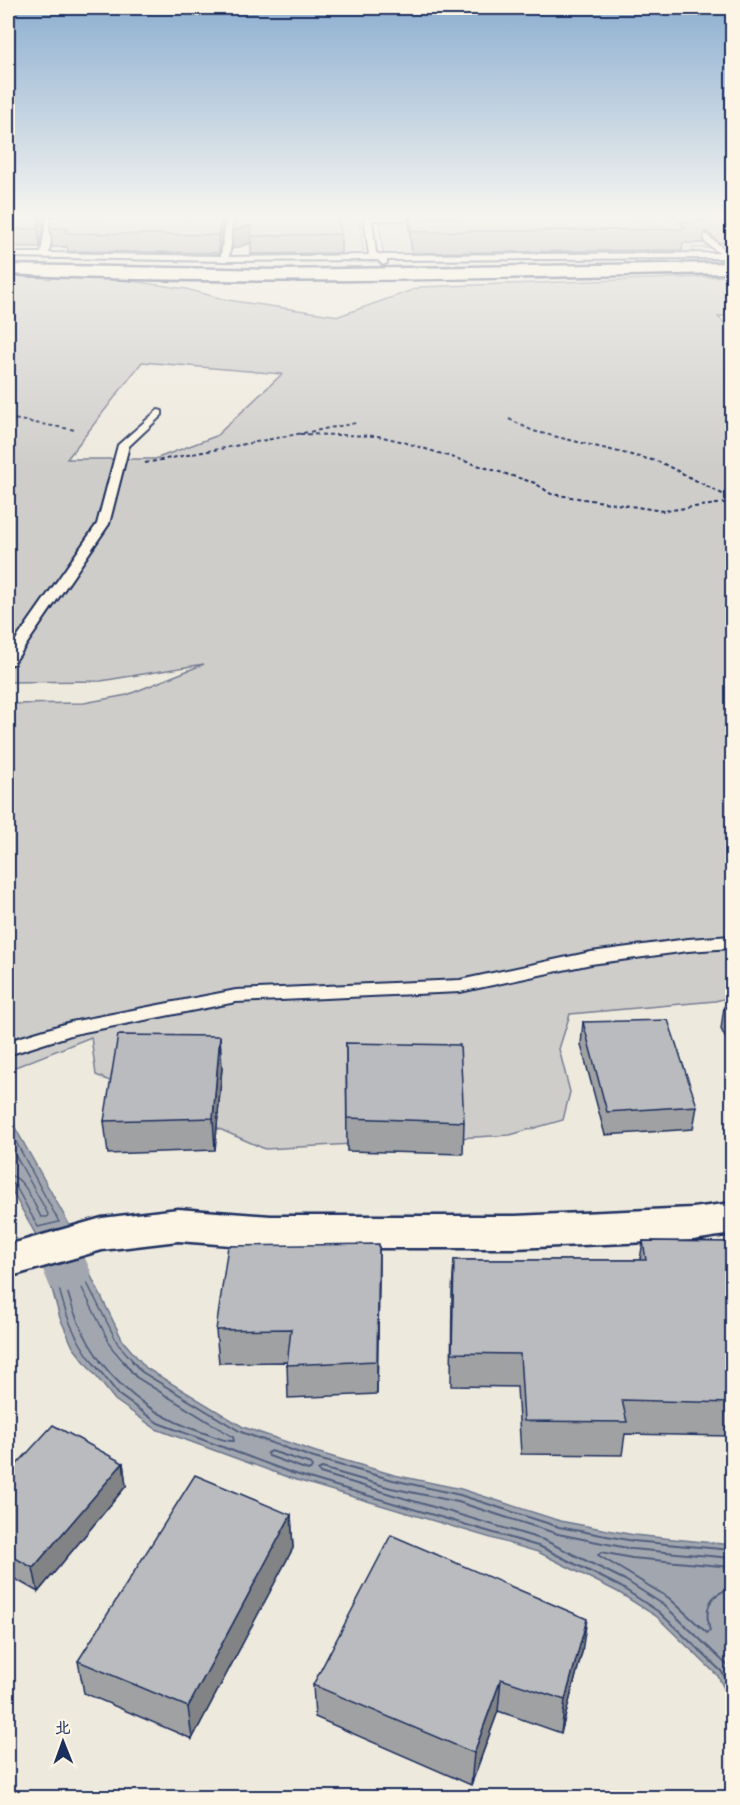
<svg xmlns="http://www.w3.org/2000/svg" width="740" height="1805" font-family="Caveat,'LXGW WenKai TC',sans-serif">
  <rect width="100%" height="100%" fill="#eee9dd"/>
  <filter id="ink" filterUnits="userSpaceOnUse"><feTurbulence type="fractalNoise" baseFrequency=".0167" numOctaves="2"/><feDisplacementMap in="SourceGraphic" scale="12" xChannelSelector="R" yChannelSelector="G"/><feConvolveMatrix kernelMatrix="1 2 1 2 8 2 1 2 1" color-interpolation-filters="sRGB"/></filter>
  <g filter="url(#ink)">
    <g fill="#cfcdca" stroke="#757e94" stroke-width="1.5" fill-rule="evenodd">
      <polygon points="359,218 364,254 252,256 251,254 340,253 336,219"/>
      <polygon points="389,220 505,220 409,224 412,253 648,253 647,250 680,222 709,248 693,248 695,252 688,254 397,256 383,253 379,223"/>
      <path d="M8,276L118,279L186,289L227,300L339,316L421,287L732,276V314L718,317L732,329V997L715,1001L570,1014L559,1049L570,1092L563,1120L510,1135L265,1149L96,1075L91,1037L8,1070V704L84,703L127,695L204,664L101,681L8,682ZM142,362L282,374L216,436L155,459H67Z"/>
    </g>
    <g fill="#a2a7af" stroke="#6c778f" stroke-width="1.5">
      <polygon points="8,1115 70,1226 36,1235 8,1184"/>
      <polygon points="87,1268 123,1341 146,1368 243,1427 316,1452 394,1475 461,1489 560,1521 634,1535 732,1545 732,1611 727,1612 732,1625 732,1705 718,1676 656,1616 618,1592 538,1552 290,1478 156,1429 115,1400 73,1347 60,1318 49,1278"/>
    </g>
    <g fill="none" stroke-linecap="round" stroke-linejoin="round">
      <g stroke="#515f7e" stroke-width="1.5">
        <polyline points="8,1127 59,1222 38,1227 15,1185 8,1182"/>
        <path d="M8,1142L48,1214L47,1217H41C33,1203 25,1177 8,1175"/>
        <path d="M93,1362C74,1338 65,1314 58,1284L84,1277L118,1344L134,1362"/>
        <path d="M101,1362C85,1339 74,1317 67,1290L77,1285L81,1286L112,1348L124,1362"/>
      </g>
      <g stroke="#515f7e" stroke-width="2">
        <polyline points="92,1361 119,1395 158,1423 292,1473 541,1547 621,1587 659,1612 722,1672 732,1691"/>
        <path d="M100,1361C128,1398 163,1420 207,1434C215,1437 226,1442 234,1441L233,1437L136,1377L123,1361"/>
        <polyline points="132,1361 142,1372 241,1432 314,1458 393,1480 460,1495 559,1527 633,1541 732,1550"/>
        <polygon points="271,1451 311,1464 312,1468 308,1470 269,1456 267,1453"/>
        <polyline points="732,1558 632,1549 558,1534 458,1502 391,1488 322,1468 318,1470 320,1473 544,1540 625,1580 664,1605 728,1666 732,1674"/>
        <path d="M732,1567L632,1558L601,1552L598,1555L669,1598L707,1633L710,1631C704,1610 708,1593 732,1589"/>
      </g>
      <polygon fill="#a2a7af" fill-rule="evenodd" points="63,1241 80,1247 92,1274 84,1287 67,1293 50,1287 39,1260 46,1247"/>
      <g stroke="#1b2f5e" stroke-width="4">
        <g id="service">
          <polygon points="47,217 55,217 49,253 221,256 225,228 199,229 195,227 199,225 226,224 227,217 235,217 229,257 369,255 364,217 438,218 434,220 372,220 376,253 382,255 719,253 674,217 684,217 729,253 732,253 732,260 724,258 387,260 387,263 383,265 378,260 225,261 8,257 8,253 41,253"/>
          <polygon points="158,410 162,411 162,415 129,446 109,524 13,664 8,665 8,651 97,524 118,445"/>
          <polygon points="732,936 732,948 688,951 591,964 460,992 236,1002 74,1034 8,1055 8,1041 71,1022 236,990 460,980 591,952 688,939"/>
        </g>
      </g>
      <g stroke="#1b2f5e" stroke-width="5">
        <polygon id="minor" points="732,1203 732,1234 693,1240 515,1248 271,1248 178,1241 102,1250 8,1277 8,1245 102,1218 178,1209 271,1216 515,1216 693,1208"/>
      </g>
      <g stroke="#1b2f5e" stroke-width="5">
        <path id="tertiary" d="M732,263V273C492,277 247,287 8,274V265L279,270Z"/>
      </g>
      <g stroke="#1b2f5e" stroke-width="2" stroke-dasharray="4 3" stroke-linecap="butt">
        <polyline points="8,418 75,430"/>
        <polyline points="509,419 533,431 660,462 732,499"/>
        <polyline points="300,434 378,436 400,441 535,483 551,494 663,511 732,502"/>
        <polyline points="145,463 356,423"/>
      </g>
      <use href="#service" fill="#fcf5e5" fill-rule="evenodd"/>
      <use href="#minor" fill="#fcf5e5" fill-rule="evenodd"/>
      <use href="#tertiary" fill="#fcf5e5" fill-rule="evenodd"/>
    </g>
    <g fill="#a0a1a3" stroke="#1b2f5e" stroke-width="1.5">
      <polygon points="8,217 45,217 40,247 8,247"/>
      <polygon points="52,217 225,217 224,222 223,222 223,230 219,253 68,251 67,247 52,247 50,228"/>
      <polygon points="408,217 732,217 732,242 720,243 705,231 703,243 683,243 682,250 412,253"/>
      <polygon points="232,231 341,234 341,253 251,254 251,243 232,249"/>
      <polygon points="732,1006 732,1051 721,1029 724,1007"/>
      <polygon points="583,1022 697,1106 693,1129 605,1135 581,1045"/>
      <polygon points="346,1043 464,1122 463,1154 347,1151"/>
      <polygon points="222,1067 215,1150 108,1154 104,1121"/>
      <polygon points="643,1241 732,1242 732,1366 731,1366 732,1375 732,1418 729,1436 625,1434 622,1455 521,1454 517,1387 451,1386 452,1292 454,1260 640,1260"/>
      <polygon points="379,1277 377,1394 288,1398 287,1362 219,1363 216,1330"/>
      <polygon points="123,1463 126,1486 38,1592 8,1575 8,1474"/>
      <polygon points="291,1515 293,1548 192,1739 84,1693 78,1661"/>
      <polygon points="582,1652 561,1733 498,1711 471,1785 315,1717 313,1685"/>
    </g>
    <g fill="#828385" stroke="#1b2f5e" stroke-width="1.5">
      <polygon points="40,217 45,217 40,247 38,229"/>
      <polygon points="222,217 223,217 223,230 219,253 218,235"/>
      <polygon points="251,225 251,243 232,249 232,231"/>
      <polygon points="220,1036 222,1067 215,1150 213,1118"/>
      <polygon points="379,1244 379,1277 377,1394 377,1361"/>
      <polygon points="123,1463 126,1486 38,1592 33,1568"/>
      <polygon points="291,1515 293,1548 192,1739 188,1707"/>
      <polygon points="587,1619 582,1652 561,1733 565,1700"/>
      <polygon points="501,1679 498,1711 471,1785 474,1753"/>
    </g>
    <g fill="#babbbe" stroke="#1b2f5e" stroke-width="1.5">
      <polygon points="8,217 40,217 38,229 8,229"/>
      <polygon points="52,217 222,217 218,235 66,233 67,228 50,228"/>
      <polygon points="234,217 338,217 341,234 251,236 251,225 232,231"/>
      <polygon points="410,217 698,217 706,222 680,222 685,229 412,232"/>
      <polygon points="715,217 732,217 732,222 722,222"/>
      <polygon points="732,1006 732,1021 724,1007"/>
      <polygon points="668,1020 697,1106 607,1112 583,1022"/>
      <polygon points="118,1035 220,1036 213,1118 104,1121"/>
      <polygon points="346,1043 460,1045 464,1122 347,1118"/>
      <polygon points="643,1241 732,1242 732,1333 728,1334 732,1375 732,1403 622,1400 627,1422 524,1421 520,1354 452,1353 454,1260 646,1260"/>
      <polygon points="379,1244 377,1361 287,1365 291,1329 216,1330 228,1246"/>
      <polygon points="53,1425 123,1463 33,1568 8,1554 8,1474"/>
      <polygon points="195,1475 291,1515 188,1707 78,1661"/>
      <polygon points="391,1535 587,1619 565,1700 501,1679 474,1753 313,1685"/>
      <polygon points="657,1793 657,1797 486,1797 486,1794"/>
    </g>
  </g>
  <linearGradient id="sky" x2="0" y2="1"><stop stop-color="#8cafd1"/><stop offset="0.46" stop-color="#f7f5f0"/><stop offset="1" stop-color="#f7f5f0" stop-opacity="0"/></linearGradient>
  <rect width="740" height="469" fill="url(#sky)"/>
  <rect width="740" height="1805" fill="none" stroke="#fcf5e5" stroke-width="30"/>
  <rect x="15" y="15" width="710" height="1775" fill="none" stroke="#1b2f5e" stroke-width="2" filter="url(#ink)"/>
  <g transform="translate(63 1742) rotate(359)" stroke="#fcf5e5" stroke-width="4.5" paint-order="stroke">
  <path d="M0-4.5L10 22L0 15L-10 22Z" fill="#1b2f5e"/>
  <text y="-9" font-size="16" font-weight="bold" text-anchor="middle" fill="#1b2f5e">北</text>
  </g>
</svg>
